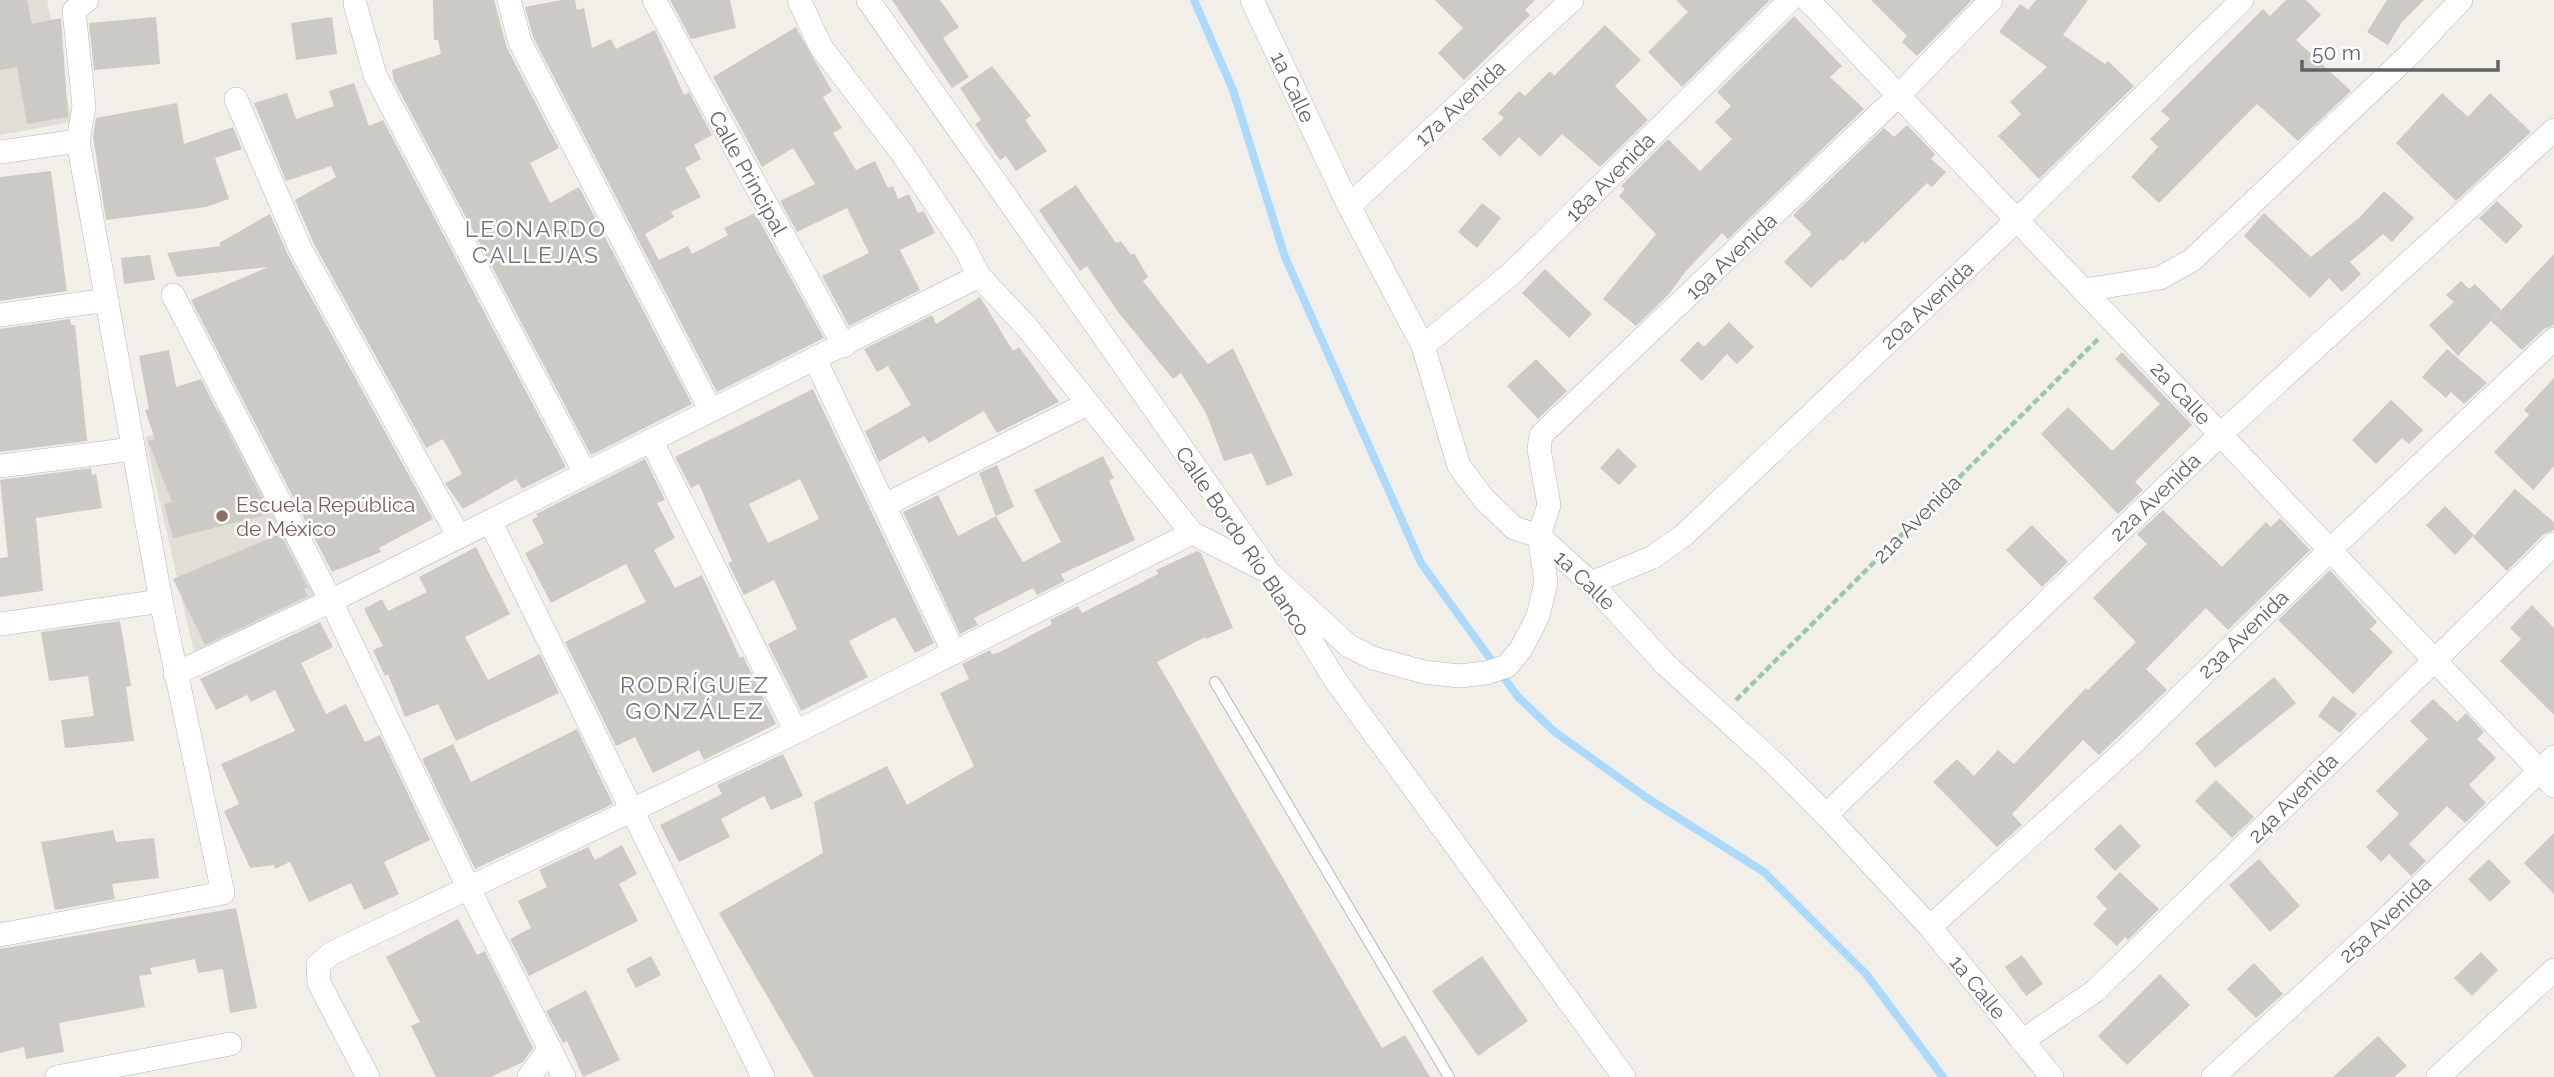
<svg xmlns="http://www.w3.org/2000/svg" width="2554" height="1077" font-family="Raleway,sans-serif">
  <rect width="100%" height="100%" fill="#f1efe8"/>
  <g fill="#e1ded6">
    <polygon points="0,0 47,0 72,122 0,135"/>
    <polygon points="225,408 321,595 194,652 145,437"/>
  </g>
  <g fill="none" stroke-linecap="round" stroke-linejoin="round">
    <polyline stroke="#aadaff" stroke-width="8" points="1194,0 1233,90 1285,257 1421,563 1518,697 1555,732 1647,798 1764,872 1866,974 1943,1077"/>
  </g>
  <g fill="#cccac5" fill-rule="evenodd">
    <polygon points="0,0 27,0 32,24 61,18 68,117 27,124 17,67 0,70"/>
    <polygon points="433,0 494,0 507,48 559,148 530,163 550,203 579,187 692,404 591,455 394,81 392,70 441,54 438,40 434,40"/>
    <polygon points="561,0 575,0 577,10 584,8 592,48 611,39 616,49 655,30 684,95 689,92 712,135 694,145 701,159 685,168 701,197 671,212 674,217 645,234 659,260 688,246 692,254 728,235 724,228 755,213 824,338 717,392 533,37 525,7"/>
    <polygon points="670,0 730,0 736,28 691,39"/>
    <polygon points="892,0 940,0 959,27 943,38 969,77 952,88"/>
    <polygon points="1435,0 1535,0 1525,10 1530,15 1464,80 1438,53 1463,28"/>
    <polygon points="1676,0 1770,0 1682,87 1648,52 1688,12"/>
    <polygon points="1871,0 1972,0 1917,56 1902,42 1907,36"/>
    <polygon points="2036,0 2088,0 2063,35 2105,64 2108,61 2134,86 2039,179 1998,136 2021,114 2010,102 2047,67 1999,32 2020,4 2028,10"/>
    <polygon points="2286,0 2306,0 2321,15 2296,40 2351,91 2298,141 2257,104 2159,203 2131,177 2158,147 2150,139 2170,119 2161,111 2263,9 2270,16"/>
    <polygon points="2387,0 2424,0 2402,22 2388,45 2367,32"/>
    <polygon points="1794,16 1842,66 1830,77 1864,109 1728,239 1722,233 1685,272 1669,294 1636,326 1603,299 1656,234 1619,196 1625,189 1621,186 1668,139 1700,171 1732,139 1715,122 1731,106 1717,92"/>
    <polygon points="156,17 160,64 94,70 89,23"/>
    <polygon points="332,17 337,54 296,60 291,23"/>
    <polygon points="1605,25 1641,60 1615,86 1648,120 1600,167 1562,134 1540,157 1519,137 1500,157 1482,139 1504,118 1498,113 1519,91 1525,96 1550,71 1554,76"/>
    <polygon points="796,27 832,91 823,97 842,128 833,133 856,170 875,161 888,188 893,186 898,199 909,194 918,213 924,211 935,233 900,250 920,290 849,326 822,276 869,253 847,208 797,232 780,201 815,184 793,148 762,167 713,77"/>
    <polygon points="992,66 1031,116 1025,120 1047,151 1016,171 1006,156 1000,160 975,124 981,120 960,88"/>
    <polygon points="354,83 369,126 383,120 566,467 522,489 516,479 463,509 445,483 462,474 443,439 426,448 313,242 295,200 336,177 331,166 286,181 254,103 287,93 296,119 334,106 329,91"/>
    <polygon points="2442,93 2468,117 2490,93 2531,132 2456,201 2396,143"/>
    <polygon points="177,103 184,144 233,127 242,149 215,158 229,199 206,207 106,220 93,136 96,118"/>
    <polygon points="1907,125 1935,154 1931,159 1946,172 1932,187 1927,183 1865,244 1863,241 1843,261 1841,259 1811,288 1784,262 1812,234 1793,215 1884,128 1894,137"/>
    <polygon points="51,171 67,291 0,301 0,177"/>
    <polygon points="1076,185 1116,243 1121,241 1131,255 1134,253 1148,277 1143,281 1208,364 1233,348 1293,475 1267,486 1252,453 1224,461 1206,413 1181,373 1173,379 1118,312 1087,266 1080,271 1039,210"/>
    <polygon points="2384,191 2414,218 2392,242 2383,234 2350,262 2361,274 2342,292 2329,278 2310,298 2244,236 2264,213 2311,257 2360,217"/>
    <polygon points="2497,201 2523,226 2506,244 2479,218"/>
    <polygon points="1482,203 1501,218 1477,248 1458,232"/>
    <polygon points="270,214 288,255 433,519 379,548 381,552 332,572 191,300 268,267 177,277 167,253 221,246 219,243"/>
    <polygon points="2554,254 2554,325 2544,329 2522,350 2491,321"/>
    <polygon points="150,255 155,280 124,284 121,258"/>
    <polygon points="1545,269 1592,314 1569,338 1522,293"/>
    <polygon points="2461,281 2469,289 2475,284 2501,310 2458,356 2429,325 2454,302 2446,295"/>
    <polygon points="980,297 1013,351 1019,347 1059,402 997,433 984,411 929,443 924,436 879,462 865,431 911,405 888,366 877,372 864,349 932,315 936,324"/>
    <polygon points="70,319 71,325 75,325 87,441 0,452 0,329"/>
    <polygon points="1729,322 1754,347 1737,364 1727,354 1702,381 1680,360 1698,341 1704,347"/>
    <polygon points="2447,349 2487,383 2464,404 2451,392 2446,398 2422,377"/>
    <polygon points="169,350 176,387 201,379 270,514 173,538 164,504 172,502 148,441 155,439 145,410 149,409 139,356"/>
    <polygon points="2122,352 2192,425 2135,482 2143,490 2118,514 2041,434 2068,407 2112,451 2160,404 2115,359"/>
    <polygon points="1536,359 1567,391 1538,419 1507,386"/>
    <polygon points="2554,378 2554,466 2533,490 2494,452 2529,415 2524,410"/>
    <path d="M813,389L934,643L915,653L895,617L849,641L868,677L801,711L768,644L797,629L774,580L744,595L728,563L732,561L699,484L691,488L675,457ZM800,479L819,519L768,543L749,504Z"/>
    <polygon points="2391,400 2423,430 2409,444 2402,438 2376,464 2352,440"/>
    <polygon points="1618,448 1637,466 1619,485 1600,468"/>
    <polygon points="1103,456 1114,478 1109,481 1135,540 1061,574 1065,581 1037,595 1033,588 974,618 978,625 960,634 903,512 938,495 958,536 996,516 1023,562 1061,542 1034,490"/>
    <polygon points="645,459 665,500 657,503 675,538 654,550 675,588 702,575 740,658 743,656 776,724 704,760 699,750 653,773 635,737 616,746 565,642 646,602 626,564 551,603 525,553 544,543 532,520 538,516 536,514"/>
    <polygon points="997,465 1014,507 996,516 979,473"/>
    <polygon points="91,468 92,475 96,474 102,508 36,518 43,591 0,597 0,558 8,557 0,480"/>
    <polygon points="2515,489 2554,522 2554,530 2544,534 2507,571 2473,537"/>
    <polygon points="2445,506 2474,535 2455,555 2426,525"/>
    <polygon points="2163,510 2222,567 2266,522 2271,527 2280,518 2310,550 2228,630 2206,608 2146,669 2167,690 2099,755 2083,740 2012,814 2022,825 1997,847 1933,782 1957,759 1974,776 1998,750 2014,764 2086,688 2088,690 2136,642 2093,598 2147,544 2137,534"/>
    <polygon points="2032,525 2068,562 2042,587 2006,550"/>
    <polygon points="280,534 308,587 304,589 308,596 205,645 173,579"/>
    <polygon points="476,547 510,614 465,637 488,680 540,654 559,693 456,741 438,704 405,717 388,674 385,676 373,650 383,646 364,609 382,599 388,611 427,592 419,577"/>
    <polygon points="1197,551 1201,553 1233,628 1206,639 1205,637 1157,662 1382,1048 1405,1035 1430,1077 814,1077 719,913 823,853 814,802 887,766 907,805 974,766 940,693 969,679 962,664 990,650 992,654 998,653 1052,624 1050,620 1078,606 1082,613 1158,574 1156,570"/>
    <polygon points="2330,570 2377,622 2370,629 2393,652 2353,694 2278,620"/>
    <polygon points="2532,605 2554,628 2554,715 2500,661 2521,639 2510,628"/>
    <polygon points="120,621 131,686 126,687 134,741 65,748 61,720 94,716 88,676 49,681 41,632"/>
    <polygon points="320,622 333,647 301,663 326,714 346,704 365,742 380,735 430,840 384,862 399,894 364,910 351,883 309,902 290,862 275,869 274,865 250,868 224,811 239,804 221,764 295,731 275,690 251,702 247,695 216,710 200,679"/>
    <polygon points="2274,677 2296,703 2215,768 2195,743"/>
    <polygon points="2333,696 2357,714 2340,733 2318,716"/>
    <polygon points="2433,699 2457,722 2466,713 2484,732 2477,739 2496,758 2469,785 2486,803 2465,823 2447,806 2409,844 2426,861 2411,876 2389,854 2381,862 2366,847 2399,814 2376,791 2428,739 2410,721"/>
    <polygon points="577,729 613,804 475,869 422,759 453,744 471,782"/>
    <polygon points="783,754 803,796 771,810 764,796 721,819 730,837 679,862 660,825 722,794 717,785"/>
    <polygon points="2216,780 2254,817 2232,838 2195,801"/>
    <polygon points="2120,824 2141,846 2115,871 2094,849"/>
    <polygon points="113,830 116,842 154,838 159,878 112,884 115,899 55,910 41,842"/>
    <polygon points="2554,833 2554,894 2524,863"/>
    <polygon points="622,845 637,874 619,884 638,921 529,976 510,939 531,928 518,901 547,887 539,870 588,847 595,860"/>
    <polygon points="2259,859 2300,906 2270,932 2229,885"/>
    <polygon points="2489,859 2511,882 2490,902 2468,879"/>
    <polygon points="2120,872 2159,909 2128,940 2125,937 2117,946 2093,924 2107,909 2096,897"/>
    <polygon points="236,908 257,1008 230,1013 223,969 198,973 195,959 150,968 152,974 139,976 145,1007 59,1023 64,1052 26,1059 24,1047 0,1053 0,949"/>
    <polygon points="458,919 477,955 485,951 533,1048 523,1062 491,1077 436,1077 411,1026 420,1022 386,957"/>
    <polygon points="2481,952 2498,970 2472,996 2454,978"/>
    <polygon points="2022,955 2043,984 2026,996 2005,967"/>
    <polygon points="651,956 661,975 636,988 626,969"/>
    <polygon points="1482,956 1528,1021 1478,1056 1432,991"/>
    <polygon points="2254,963 2283,994 2256,1018 2227,989"/>
    <polygon points="2160,974 2190,1005 2127,1065 2098,1036"/>
    <polygon points="586,990 620,1060 583,1077 567,1041 563,1043 546,1011"/>
    <polygon points="2378,1036 2407,1066 2394,1077 2333,1077"/>
  </g>
  <g fill="none" stroke-linecap="round" stroke-linejoin="round">
    <g stroke="#b5b8bc" stroke-width="12">
      <polyline id="lane" points="1215,682 1449,1077"/>
    </g>
    <g stroke="#b5b8bc" stroke-width="24">
      <g id="street">
        <polyline points="509,0 520,42 710,409"/>
        <polyline points="654,0 844,346"/>
        <polyline points="799,0 821,47 902,153 964,246 979,276 1026,326 1192,533 1267,571 1349,646 1373,658 1424,672 1459,676 1486,673 1507,666 1521,649 1538,616 1546,582 1539,536 1549,505 1539,449 1541,435 1899,95 1991,0"/>
        <polyline points="868,0 1266,568"/>
        <polyline points="1252,0 1349,206 1423,346 1459,466 1484,499 1514,528 1539,536 1591,583 1665,664 1773,762 1826,815 1930,927 2052,1077"/>
        <polyline points="1808,0 2554,786"/>
        <polyline points="355,4 375,75 585,473"/>
        <polyline points="236,99 300,248 459,537"/>
        <polyline points="0,152 78,141"/>
        <polyline points="1349,206 1572,0"/>
        <polyline points="2084,290 2160,278 2192,260 2410,54 2461,0"/>
        <polyline points="173,295 331,601 469,889 564,1077"/>
        <polyline points="0,315 107,300"/>
        <polyline points="1423,346 1511,274 1790,0"/>
        <polyline points="815,359 954,653"/>
        <polyline points="651,440 796,732"/>
        <polyline points="0,466 133,449"/>
        <polyline points="885,505 1085,405"/>
        <polyline points="490,521 763,1077"/>
        <polyline points="1591,583 1653,557 1684,535 2017,220 2242,0"/>
        <polyline points="1284,597 1336,681 1624,1077"/>
        <polyline points="0,624 161,601"/>
        <polyline points="175,674 331,601 979,276"/>
        <polyline points="1826,815 2221,434 2554,130"/>
        <polyline points="1930,927 2130,746 2330,550 2554,339"/>
        <polyline points="0,935 223,893 161,601 78,141 84,106 74,11 87,0"/>
        <polyline points="2022,1041 2095,991 2554,544"/>
        <polyline points="57,1077 230,1044"/>
        <polyline points="368,1077 319,983 318,965 332,953 796,732 1192,533"/>
        <polyline points="529,1077 550,1049"/>
        <polyline points="2213,1077 2383,922 2554,757"/>
        <polyline points="2438,1077 2554,970"/>
      </g>
    </g>
    <polyline stroke="#9cc7a9" stroke-width="4.5" stroke-dasharray="7 3.5" stroke-linecap="butt" points="1736,700 2099,338"/>
    <use href="#lane" stroke="#fff" stroke-width="10"/>
    <use href="#street" stroke="#fff" stroke-width="23"/>
  </g>
  <circle fill="#8d6e63" stroke="#fff" stroke-width="2.5" cx="222" cy="516" r="7"/>
  <g text-anchor="middle" dominant-baseline="central" stroke-width="5" stroke-linejoin="round" paint-order="stroke">
    <g font-size="21" fill="#5f6368" stroke="#fff">
      <text transform="translate(1293 87) rotate(65)">1a Calle</text>
      <text transform="translate(1460 103) rotate(-43)">17a Avenida</text>
      <text transform="translate(748 173) rotate(61)">Calle Principal</text>
      <text transform="translate(1610 177) rotate(-45)">18a Avenida</text>
      <text transform="translate(1731 256) rotate(-43)">19a Avenida</text>
      <text transform="translate(1927 305) rotate(-43)">20a Avenida</text>
      <text transform="translate(2181 393) rotate(47)">2a Calle</text>
      <text transform="translate(2155 497) rotate(-44)">22a Avenida</text>
      <text transform="translate(1917 519) rotate(-45)">21a Avenida</text>
      <text transform="translate(1243 541) rotate(56)">Calle Bordo Río Blanco</text>
      <text transform="translate(1585 580) rotate(44)">1a Calle</text>
      <text transform="translate(2243 634) rotate(-44)">23a Avenida</text>
      <text transform="translate(2293 798) rotate(-45)">24a Avenida</text>
      <text transform="translate(2385 919) rotate(-43)">25a Avenida</text>
      <text transform="translate(1978 987) rotate(51)">1a Calle</text>
    </g>
    <g font-size="21" fill="#785e54" stroke="#fff" text-anchor="start">
      <text x="236" y="504">Escuela República<tspan x="236" dy="24">de México</tspan></text>
    </g>
    <g font-size="23" letter-spacing="2" fill="#70757a" stroke="#fff">
      <text x="536" y="228">LEONARDO<tspan x="536" dy="26">CALLEJAS</tspan></text>
      <text x="695" y="684">RODRÍGUEZ<tspan x="695" dy="26">GONZÁLEZ</tspan></text>
    </g>
  </g>
  <path d="M2302 60v10h196v-10" fill="none" stroke="#5f6368" stroke-width="3.5"/>
  <text x="2312" y="60" font-size="21" fill="#5f6368" stroke="#ffffff" stroke-width="5" paint-order="stroke">50 m</text>
</svg>
